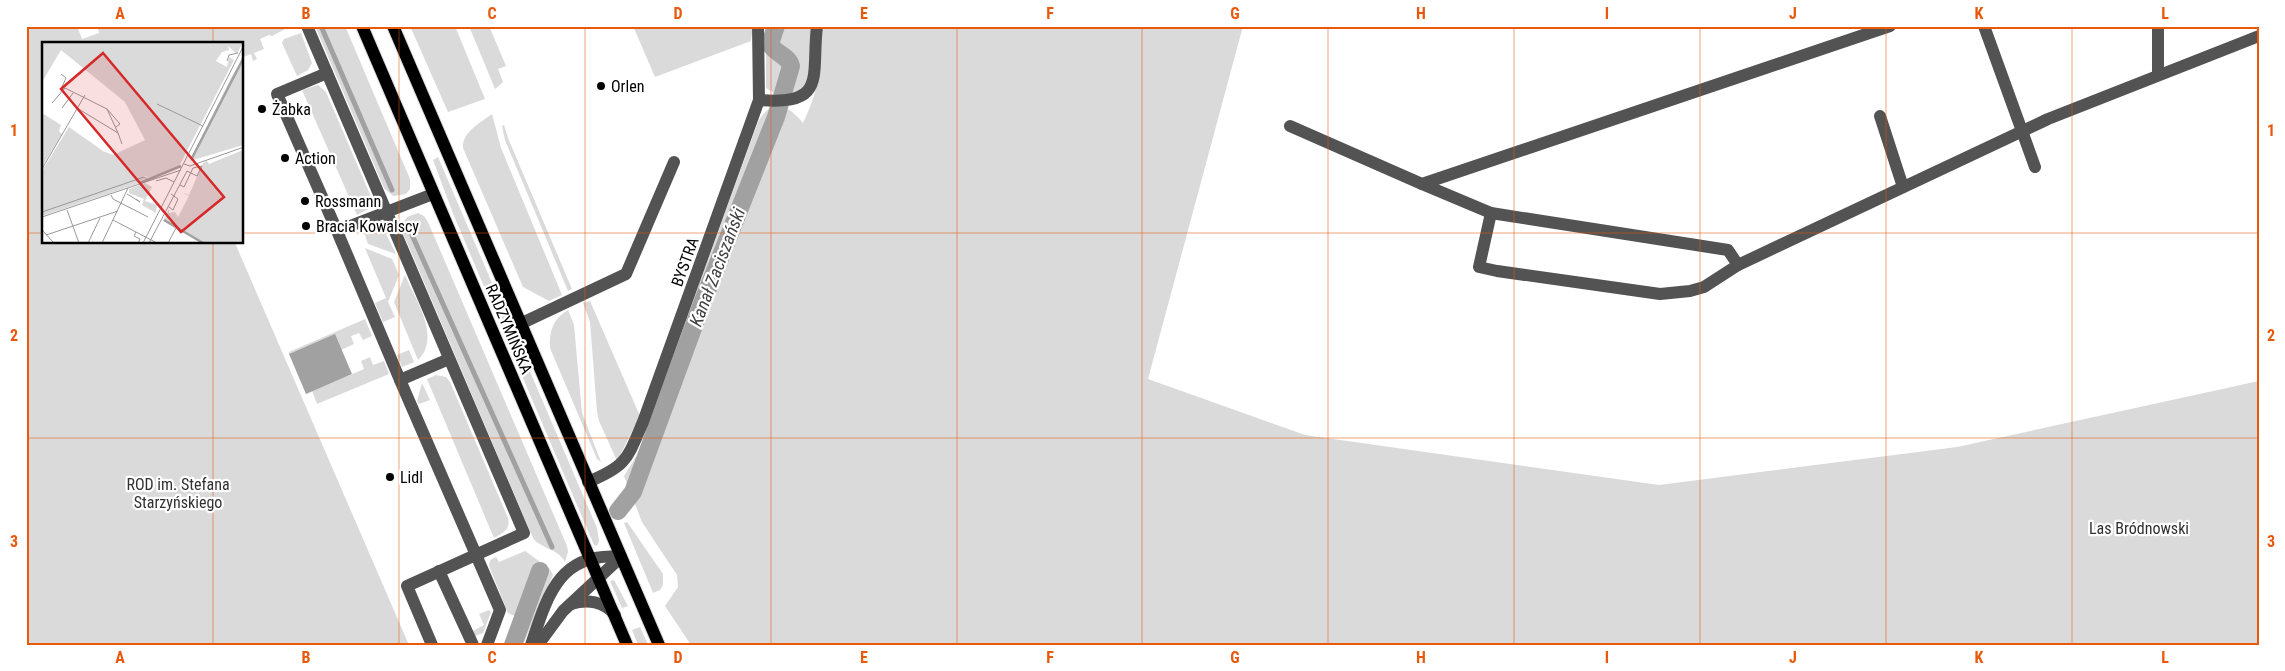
<svg xmlns="http://www.w3.org/2000/svg" width="2285" height="671" font-family="'Roboto Condensed',sans-serif">
  <rect width="100%" height="100%" fill="#fff"/>
  <g fill="#dadada">
    <polygon points="26,26 77,26 82,39 99,33 97,26 291,26 272,36 269,35 260,39 264,49 254,53 257,59 253,61 251,54 243,57 242,44 44,44 44,242 235,243 409,645 26,645"/>
    <polygon points="315,26 345,26 410,179 410,189 406,194 393,196 384,188"/>
    <polygon points="410,26 455,26 485,99 448,112"/>
    <polygon points="469,26 489,26 506,66 498,69 503,82 495,89"/>
    <polygon points="633,26 753,26 751,41 655,77"/>
    <path d="M766,26H773C761,60 776,45 789,65L779,96L766,88Z"/>
    <polygon points="779,26 813,26 811,73 803,91 785,94 793,63 790,57 775,47 774,41"/>
    <path d="M821,26H1243L1148,379L1305,435L1659,485L1957,447L2259,381V645H691L665,606L678,587L677,575L642,522L624,476L637,455L758,122C772,97 789,105 803,123C821,86 821,66 821,26Z"/>
    <polygon points="301,33 312,63 308,70 297,76 282,43 284,39"/>
    <polygon points="318,85 326,92 372,199 368,209 357,215 302,90"/>
    <path d="M492,114L501,148L562,295L549,301L523,287L463,148C462,132 480,123 492,114Z"/>
    <polygon points="504,125 508,138 572,289 568,291 505,140 502,126"/>
    <polygon points="438,157 597,528 599,541 597,546 594,545 454,216 433,160"/>
    <path d="M418,213L424,216L428,222L567,546L568,552L565,562C559,549 541,549 533,538L403,233L402,225L407,217Z"/>
    <polygon points="376,225 384,230 396,254 368,244 363,229"/>
    <polygon points="365,248 392,259 399,275 388,302 395,317 383,322 375,303 386,298"/>
    <path d="M405,275C415,299 442,338 418,360L394,302Z"/>
    <polygon points="590,301 640,416 617,461 599,421 597,412 590,322 583,303"/>
    <path d="M568,310L574,325L582,413L601,462L597,459L550,348C549,331 553,319 568,310Z"/>
    <polygon points="365,319 372,336 363,340 359,333 351,336 354,344 341,350 335,335 289,354 289,352"/>
    <polygon points="409,350 414,362 402,367 397,355"/>
    <polygon points="370,357 373,365 384,361 389,374 317,404 312,391 364,369 361,361"/>
    <path d="M436,375L446,377L450,382L508,518C511,529 503,533 494,538L427,379Z"/>
    <polygon points="422,383 430,400 419,404 417,401"/>
    <polygon points="627,522 663,574 663,585 660,590 653,593 624,523"/>
    <polygon points="525,551 550,569 553,575 523,645 509,645 519,618 508,613 489,566 490,560 496,557 499,562"/>
    <polygon points="614,580 628,606 622,608 610,581"/>
    <polygon points="489,610 491,612 483,633 475,636 473,631 484,625 479,614"/>
    <polygon points="640,627 648,645 638,645 632,630"/>
  </g>
  <polygon fill="#a1a1a1" points="335,334 352,374 306,394 289,354"/>
  <g fill="none" stroke-linecap="round" stroke-linejoin="round">
    <g stroke="#a1a1a1" stroke-width="5">
      <polyline points="321,26 392,190"/>
      <polyline points="408,226 552,547"/>
    </g>
    <g stroke="#a1a1a1" stroke-width="18">
      <path d="M618,511L633,492L703,301L776,117L791,66C788,55 775,54 770,44L776,26"/>
      <polyline points="513,645 540,571"/>
    </g>
    <g stroke="#dbdbdb" stroke-width="14">
      <g id="major">
        <polyline points="362,26 627,645"/>
        <polyline points="393,26 659,645"/>
      </g>
    </g>
    <g stroke="#535353" stroke-width="12">
      <polyline points="307,26 524,533 407,586 432,645"/>
      <polyline points="1984,26 2035,167"/>
      <polyline points="2158,26 2158,75"/>
      <polyline points="327,73 277,94 337,231 433,194"/>
      <path d="M759,100C828,106 811,76 817,26"/>
      <polyline points="1880,116 1903,187"/>
      <polyline points="1290,126 1422,184 1890,26"/>
      <polyline points="1422,184 1491,213 1728,250 1738,265 2048,119 2259,36"/>
      <polyline points="1491,213 1479,267 1497,271 1660,294 1690,291 1704,287 1738,265"/>
      <polyline points="337,231 400,380"/>
      <polyline points="520,324 626,274 674,162"/>
      <polyline points="449,359 400,380 500,610 487,645"/>
      <path d="M588,482C627,466 627,459 643,422L759,100L758,26"/>
      <polyline points="439,571 473,645"/>
      <path d="M571,604C587,599 604,601 615,615"/>
      <path d="M531,645C547,597 559,551 621,557"/>
      <polyline points="538,645 563,611 621,557"/>
    </g>
    <use href="#major" stroke="#000" stroke-width="12"/>
  </g>
  <path fill="none" stroke="#e8590c" stroke-width="1" stroke-opacity="0.55" d="M213,26V44M399,26V645M585,26V645M771,26V645M957,26V645M1142,26V645M1328,26V645M1514,26V645M1700,26V645M1886,26V645M2072,26V645M26,233H44M242,233H2259M213,242V645M26,438H2259"/>
  <g fill="#000" stroke="#fff" stroke-width="2">
    <circle cx="601" cy="86" r="5"/>
    <circle cx="262" cy="109" r="5"/>
    <circle cx="285" cy="158" r="5"/>
    <circle cx="305" cy="201" r="5"/>
    <circle cx="306" cy="226" r="5"/>
    <circle cx="390" cy="477" r="5"/>
  </g>
  <g text-anchor="middle" dominant-baseline="central" stroke-width="4.5" stroke-linejoin="round" paint-order="stroke">
    <g font-size="16" fill="#000" stroke="#fff" text-anchor="start">
      <text x="611" y="86">Orlen</text>
      <text x="272" y="109">Żabka</text>
      <text x="295" y="158">Action</text>
      <text x="315" y="201">Rossmann</text>
      <text x="316" y="226">Bracia Kowalscy</text>
      <text x="400" y="477">Lidl</text>
    </g>
    <g font-size="16" fill="#000" stroke="#fff">
      <text transform="translate(685 262) rotate(-70)">BYSTRA</text>
      <text transform="translate(509 329) rotate(67)">RADZYMIŃSKA</text>
    </g>
    <g font-size="16" fill="#313131" stroke="#fff">
      <text x="178" y="484">ROD im. Stefana<tspan x="178" dy="18">Starzyńskiego</tspan></text>
      <text x="2139" y="528">Las Bródnowski</text>
    </g>
    <g font-size="18" font-style="italic" fill="#424242" stroke="#fff">
      <text transform="translate(717 267) rotate(-69)">Kanał Zaciszański</text>
    </g>
  </g>
  <g transform="translate(42 42)">
    <rect width="201" height="201" fill="#fff"/>
    <path d="M0,0H201L195,12L186,4L187,8L180,10L174,19L185,25L187,15L192,18L136,126L107,136L103,134L100,135L105,137L101,140L0,174V129L27,85L61,109L71,113L103,98L83,60L19,8L0,40ZM201,15V103L148,119L189,36ZM0,71L19,83L17,89L20,92L0,125ZM201,108V201H160L121,179L127,167V171L133,170L136,175L147,154L140,150L147,153L161,121L165,119L167,122ZM103,141L110,145L103,159L115,163L114,171L100,163L102,157L87,151V147Z" fill="#dadada"/>
    <path fill="none" stroke="#a1a1a1" stroke-width="2.5" d="M150,116L201,17M98,141L139,124M122,178L161,201"/>
    <path fill="none" stroke="#999" stroke-width="1" d="M185,19L187,13L196,11M19,32L24,36L20,45M10,61L23,46L65,67L76,91M115,62L161,84M20,66L31,51M35,66L76,91L80,102M65,67L78,82L74,85M142,122L148,124L202,105M0,127L43,53M114,139L124,136L132,140M138,143L142,145L151,126L160,124M85,152L98,160L94,157M69,153L71,157L106,175M127,165L131,168L136,157L129,152M25,168L37,201M0,170L102,135L106,137M0,175L139,128M71,178L115,201M0,188L12,201M94,190L92,194L98,197L96,201M4,193L76,169M46,201L58,176M60,201L86,146M101,201L202,3M107,201L145,129L155,134L160,124M126,201L134,186"/>
    <path fill="#d62828" fill-opacity="0.15" stroke="#d62828" stroke-width="2.5" d="M61,11L182,155L139,190L19,47Z"/>
    <rect width="201" height="201" fill="none" stroke="#000" stroke-width="2.5"/>
  </g>
  <rect width="2285" height="671" fill="none" stroke="#ffffff" stroke-width="55"/>
  <rect x="28" y="28" width="2230" height="616" fill="none" stroke="#e8590c" stroke-width="2"/>
  <g font-size="16" text-anchor="middle" font-weight="bold" fill="#e8590c">
    <text x="120" y="19">A</text>
    <text x="306" y="19">B</text>
    <text x="492" y="19">C</text>
    <text x="678" y="19">D</text>
    <text x="864" y="19">E</text>
    <text x="1050" y="19">F</text>
    <text x="1235" y="19">G</text>
    <text x="1421" y="19">H</text>
    <text x="1607" y="19">I</text>
    <text x="1793" y="19">J</text>
    <text x="1979" y="19">K</text>
    <text x="2165" y="19">L</text>
    <text x="14" y="136">1</text>
    <text x="2271" y="136">1</text>
    <text x="14" y="341">2</text>
    <text x="2271" y="341">2</text>
    <text x="14" y="547">3</text>
    <text x="2271" y="547">3</text>
    <text x="120" y="663">A</text>
    <text x="306" y="663">B</text>
    <text x="492" y="663">C</text>
    <text x="678" y="663">D</text>
    <text x="864" y="663">E</text>
    <text x="1050" y="663">F</text>
    <text x="1235" y="663">G</text>
    <text x="1421" y="663">H</text>
    <text x="1607" y="663">I</text>
    <text x="1793" y="663">J</text>
    <text x="1979" y="663">K</text>
    <text x="2165" y="663">L</text>
  </g>
</svg>
